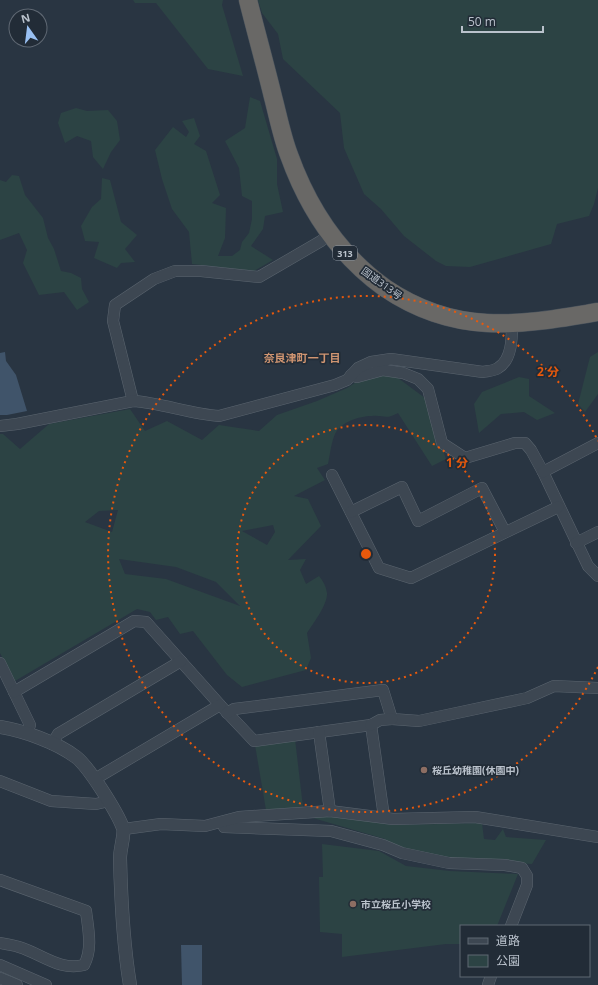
<svg xmlns="http://www.w3.org/2000/svg" width="598" height="985" font-family="'Open Sans','Noto Sans JP',sans-serif">
  <rect width="100%" height="100%" fill="#293542"/>
  <g fill="#2c4344" fill-rule="evenodd">
    <polygon points="133,0 223,0 222,5 243,76 208,69 156,3 135,3"/>
    <polygon points="258,0 598,0 598,188 594,204 589,216 557,224 551,244 470,267 446,266 436,261 404,236 381,209 364,194 344,148 340,113 283,59 278,34 262,13"/>
    <polygon points="250,97 260,101 277,159 277,184 283,212 265,216 263,229 251,246 273,260 254,271 192,264 189,232 172,209 162,179 155,150 173,127 186,137 189,132 182,121 194,118 200,136 194,144 206,151 220,195 212,203 226,208 225,238 218,256 232,256 240,250 242,242 249,233 252,219 252,201 242,196 239,168 225,141 245,128"/>
    <polygon points="76,108 87,111 108,110 117,121 120,140 111,152 103,169 93,157 91,141 77,136 65,143 58,123 61,113"/>
    <polygon points="12,175 19,176 25,195 43,218 48,238 54,249 61,271 71,273 81,278 82,289 89,302 77,310 64,292 39,295 23,263 27,250 19,233 0,240 0,180 6,182"/>
    <polygon points="102,178 110,180 121,222 137,235 125,249 135,262 121,263 117,268 94,258 99,242 85,241 81,226 92,207 101,199"/>
    <polygon points="598,352 598,394 585,412 578,404 590,357"/>
    <path d="M385,375L398,378L425,398L446,459L432,466L398,413C385,420 385,415 372,416C359,416 341,422 335,434C331,443 330,455 328,464L317,468L325,480L294,496L308,499L321,526L288,560L306,559L300,570L306,584L319,576C323,581 326,586 327,593C328,604 313,624 307,633L311,658L306,670L242,687L227,675L193,631L180,634L168,617L156,620L150,612L137,609L15,681L0,653V434H3L20,449L49,424L130,409L145,431L167,421L202,440L219,425L259,431L277,415L317,401L347,388L361,379ZM118,510L112,532L85,522L99,511ZM273,525L275,532L267,545L242,531ZM119,559L176,567L216,582L240,606L166,579L125,574Z"/>
    <polygon points="519,377 529,379 529,396 555,413 537,420 524,412 501,414 479,433 474,404 482,392"/>
    <polygon points="295,739 303,807 266,810 255,745"/>
    <polygon points="332,815 393,825 482,823 484,839 495,840 503,829 506,837 546,840 532,864 452,860 386,843 385,839 306,816"/>
    <polygon points="322,844 379,851 406,866 450,871 518,874 497,926 461,926 461,944 446,944 342,957 342,934 320,932 319,877 323,877"/>
  </g>
  <g fill="#40546a">
    <polygon points="5,352 6,361 16,375 27,411 7,415 0,415 0,353"/>
    <polygon points="181,945 202,945 202,985 182,985"/>
  </g>
  <g fill="none" stroke-linecap="round" stroke-linejoin="round">
    <g stroke="#5b656f" stroke-width="12">
      <g id="minor">
        <polyline points="351,375 357,377 383,370 403,373 418,379 428,389 442,443 465,458 515,443 525,443 531,450 543,472 588,566 598,576"/>
        <polyline points="133,401 113,321 115,305 154,279 175,271 201,271 259,277 321,241 329,234"/>
        <path d="M0,426L17,424L133,401C162,403 190,414 219,416L335,385L347,380L358,368L371,362L391,359L483,372C487,371 494,371 498,368C512,360 512,338 512,324"/>
        <polyline points="543,472 598,443"/>
        <polyline points="332,475 379,568 411,578 558,507"/>
        <polyline points="351,512 402,487 418,521 482,488 505,532"/>
        <polyline points="576,543 598,532"/>
        <polyline points="0,663 30,725 27,733"/>
        <polyline points="14,692 134,621 146,622 220,705 254,741 371,725 384,817"/>
        <polyline points="227,713 234,709 383,690 392,719 419,721 527,698 554,686 598,688"/>
        <polyline points="371,725 380,720 392,719"/>
        <polyline points="319,732 330,811"/>
        <polyline points="52,744 58,734 181,661"/>
        <polyline points="95,779 220,705"/>
        <polyline points="0,781 51,801 96,804 109,801"/>
        <polyline points="222,822 224,827 331,831 383,845 402,853 449,863 505,865 522,868 527,876 527,885 511,926"/>
        <polyline points="124,829 161,824 205,826 239,817 330,811 393,819 475,817 598,837"/>
        <path d="M0,880L86,911C88,928 93,949 84,965C59,971 42,954 19,947C13,945 6,944 0,943"/>
        <polyline points="0,965 46,985"/>
        <polyline points="0,978 17,985"/>
        <polyline points="488,985 491,976"/>
      </g>
    </g>
    <g stroke="#5b656f" stroke-width="14">
      <path id="tertiary" d="M0,727C24,731 56,742 76,757C89,767 117,812 123,828C125,834 120,849 120,858C121,900 123,943 130,985"/>
    </g>
    <g stroke="#48525c" stroke-width="19">
      <path id="trunk" d="M248,0C256,32 265,64 273,97C278,116 282,137 289,155C308,208 339,255 385,288C416,309 449,321 487,323C524,325 561,318 598,312"/>
    </g>
    <use href="#minor" stroke="#3d4752" stroke-width="11"/>
    <use href="#tertiary" stroke="#3d4752" stroke-width="13"/>
    <use href="#trunk" stroke="#696866" stroke-width="18"/>
  </g>
  <g fill="none" stroke="#e8590c" stroke-width="2" stroke-dasharray="2 4">
    <circle cx="366" cy="554" r="129"/>
    <path d="M598 667A258 258 0 1 1 598 441"/>
  </g>
  <g fill="#8d6e63" stroke="#222c37" stroke-width="1.5">
    <circle cx="424" cy="770" r="4"/>
    <circle cx="353" cy="904" r="4"/>
  </g>
  <g text-anchor="middle" dominant-baseline="central" stroke-width="3.5" stroke-linejoin="round" paint-order="stroke">
    <rect fill="#222c37" stroke="#8c959f" stroke-width="1" x="333" y="246" width="24" height="14" rx="3"/>
    <g font-size="9" font-weight="bold" fill="#bac2cc">
      <text x="345" y="253">313</text>
    </g>
    <g font-size="10" fill="#bac2cc" stroke="#222c37">
      <text transform="translate(382 283) rotate(36)">国道313号</text>
    </g>
    <g font-size="10" font-weight="bold" fill="#bac2cc" stroke="#222c37" text-anchor="start">
      <text x="432" y="770">桜丘幼稚園(休園中)</text>
      <text x="361" y="904">市立桜丘小学校</text>
    </g>
    <g font-size="11" font-weight="bold" fill="#d09571" stroke="#222c37">
      <text x="302" y="357">奈良津町一丁目</text>
    </g>
  </g>
  <circle cx="366" cy="554" r="6" fill="#e8590c" stroke="#222c37" stroke-width="2"/>
  <g font-size="12" text-anchor="middle" font-weight="bold" fill="#e8590c" stroke="#222c37" stroke-width="3.5" stroke-linejoin="round" paint-order="stroke">
    <text x="548" y="376">2 分</text>
    <text x="457" y="467">1 分</text>
  </g>
  <rect x="460" y="925" width="130" height="52" fill="#222c37" stroke="#5f6873"/>
  <rect x="468" y="938" width="20" height="6" fill="#3d4752" stroke="#5f6873"/>
  <text x="496" y="945" font-size="12" fill="#bac2cc">道路</text>
  <rect x="468" y="955" width="20" height="12" fill="#2c4344" stroke="#5f6873"/>
  <text x="496" y="965" font-size="12" fill="#bac2cc">公園</text>
  <g transform="translate(28 28) rotate(346)"><circle r="19" fill="#222c37" stroke="#5f6873"/>
  <path d="M0-3L7 15L0 10L-7 15Z" fill="#99c0f2"/>
  <text y="-6" font-size="11" font-weight="bold" text-anchor="middle" fill="#bac2cc">N</text>
  </g>
  <path d="M462 26v6h81v-6" fill="none" stroke="#bac2cc" stroke-width="2"/>
  <text x="468" y="26" font-size="12" fill="#bac2cc" stroke="#222c37" stroke-width="3" paint-order="stroke">50 m</text>
</svg>
